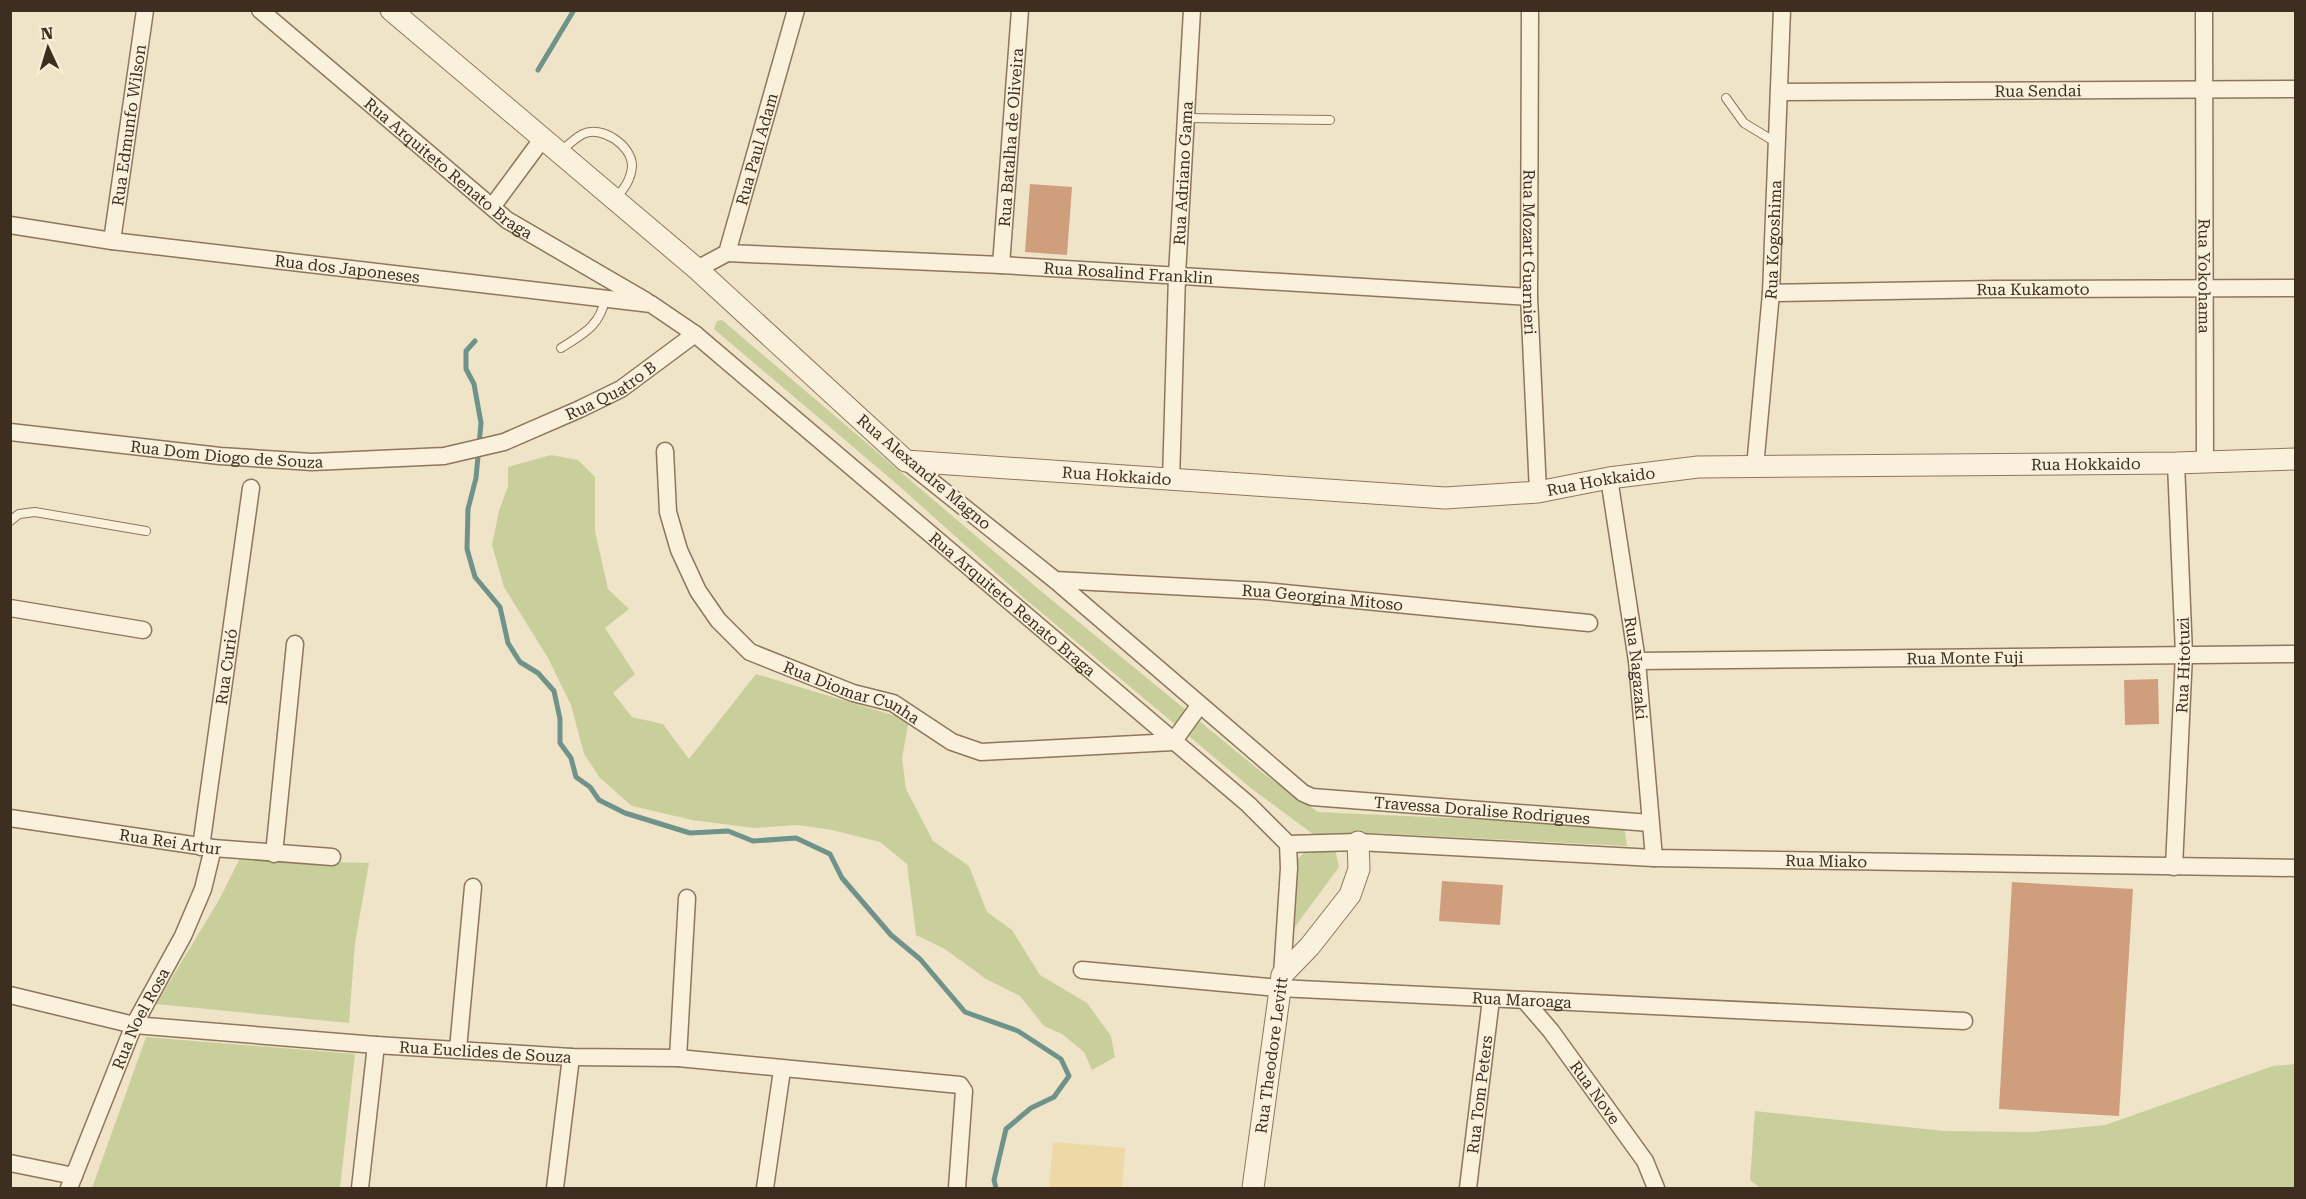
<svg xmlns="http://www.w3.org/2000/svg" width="2306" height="1199" font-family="'Roboto Serif',serif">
  <rect width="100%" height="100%" fill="#f0e4c8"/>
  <g fill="#c9cf9b">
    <polygon points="722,320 1036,587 1264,774 1318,812 1624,826 1627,846 1373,833 1340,834 1329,844 1336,853 1339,867 1286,939 1292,871 1298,858 1321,840 1252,789 1024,598 898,485 714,329 717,321"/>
    <polygon points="551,455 578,460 595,477 595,531 608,589 629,609 605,628 635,674 613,693 632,717 663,724 689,759 756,674 909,720 902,758 906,789 933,841 969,866 987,912 1012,930 1040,975 1087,1003 1111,1036 1115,1057 1092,1070 1084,1052 1062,1034 1044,1026 1020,996 986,979 945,949 916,935 907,864 880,842 832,830 797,825 754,828 692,820 632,806 600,778 584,754 571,705 548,658 504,587 492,545 499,511 508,486 508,467"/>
    <polygon points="239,860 369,863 355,943 349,1023 156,1004 219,900"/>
    <polygon points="146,1037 355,1054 340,1188 92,1188"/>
    <polygon points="2295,1064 2295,1188 1760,1188 1750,1180 1755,1111 1944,1131 2031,1132 2105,1125 2273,1066"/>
  </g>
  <polygon fill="#ecd9a5" points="1053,1142 1125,1148 1122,1188 1049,1188"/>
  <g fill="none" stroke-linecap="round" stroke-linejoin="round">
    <g stroke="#6f938a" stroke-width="5">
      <polyline points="538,70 574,10"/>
      <polyline points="475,341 466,351 466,369 474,384 481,423 476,478 468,509 467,549 475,577 500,607 508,643 520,662 538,673 554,691 560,719 560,743 571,758 576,777 590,787 599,800 625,813 690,833 728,831 753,841 796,838 830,854 842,878 891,935 920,959 965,1012 1018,1031 1061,1059 1069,1076 1054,1097 1031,1108 1006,1129 994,1180 996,1188"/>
    </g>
  </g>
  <g fill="#cf9f7d">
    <polygon points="1030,184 1072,187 1067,255 1025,252"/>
    <polygon points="2158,679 2159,724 2125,725 2124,680"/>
    <polygon points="1442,881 1503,885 1500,925 1439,921"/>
    <polygon points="2012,882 2133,889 2119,1116 1999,1109"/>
  </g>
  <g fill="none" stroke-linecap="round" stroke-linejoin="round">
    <g stroke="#8d765c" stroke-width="10">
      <g id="service">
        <polyline points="1726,98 1744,123 1777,143"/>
        <polyline points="1186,118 1330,120"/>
        <path d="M560,152C567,146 575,138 583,134C601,125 632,145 632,166C631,180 624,189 615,199"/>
        <path d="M561,348C583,334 600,326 605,299"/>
        <polyline points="10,521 19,514 35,512 146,531"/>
      </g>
    </g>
    <g stroke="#8d765c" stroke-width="19">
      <g id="minor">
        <path id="s1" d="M260,10L507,220L646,301"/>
        <path id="s2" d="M1530,10L1529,297L1538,492"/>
        <path id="s3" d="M2204,10L2205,461"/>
        <path id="s4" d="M1780,92L2296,89"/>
        <polyline points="492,207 543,138"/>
        <path id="s5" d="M10,225L112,241L651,304L695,334L1248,804L1288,844L1358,842L1654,858L2296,868"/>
        <path id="s6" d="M112,241L145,10"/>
        <path id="s7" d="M727,253L1001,265L1529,297"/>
        <path id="s8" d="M1001,265L1020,10"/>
        <path id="s9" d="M697,269L727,253L796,10"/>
        <path id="s10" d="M1771,293L1997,289L2296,288"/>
        <path id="s11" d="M10,432L220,456L312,462L444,456L504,442L580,409L621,389L695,334"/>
        <path id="s12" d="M665,451L668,512L679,550L698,591L718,620L750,652L853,693L893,703L952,742L981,752L1173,742L1199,706"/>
        <path id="s13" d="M906,461L1055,580L1303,793L1312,797L1650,823"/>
        <path id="s14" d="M1755,467L1771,293L1782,10"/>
        <path id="s15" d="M1609,478L1637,661L1654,858"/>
        <path id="s16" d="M1171,481L1177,275L1192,10"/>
        <path id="s17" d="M1055,580L1264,591L1589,623"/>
        <polyline points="10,608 143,630"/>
        <path id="s18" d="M1637,661L2296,654"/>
        <path id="s19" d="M10,818L213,848L332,857"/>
        <path id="s20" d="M201,847L251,488"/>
        <polyline points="274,854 295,644"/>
        <path id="s21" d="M2174,867L2184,654L2176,463"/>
        <path id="s22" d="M1082,970L1279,988L1964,1021"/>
        <polyline points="1282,975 1289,868 1288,844"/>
        <path id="s23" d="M10,995L134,1025L376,1045L571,1057L678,1058L960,1085L964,1091L957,1188"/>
        <path id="s24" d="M1526,1002L1551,1031L1645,1161L1656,1188"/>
        <polyline points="458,1049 473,887"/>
        <polyline points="678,1058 687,898"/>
        <polyline points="10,1163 74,1176"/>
        <path id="s25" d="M69,1188L134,1025L183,936L203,889L213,848"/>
        <polyline points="360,1188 376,1045"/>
        <polyline points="555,1188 571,1057"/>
        <polyline points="765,1188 782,1070"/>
        <path id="s26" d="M1468,1188L1491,999"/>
      </g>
    </g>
    <g stroke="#8d765c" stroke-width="23">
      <g id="tertiary">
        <path id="s27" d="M391,10L697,269L906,461L1445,498L1538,492L1609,478L1698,467L2176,463L2296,459"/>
        <path id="s28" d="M1253,1188L1282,975L1310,946L1350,895L1359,869L1358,842"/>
      </g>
    </g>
    <use href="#service" stroke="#faf1dc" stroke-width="8"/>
    <use href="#minor" stroke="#faf1dc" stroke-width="16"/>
    <use href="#tertiary" stroke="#faf1dc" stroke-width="21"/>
  </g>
  <g text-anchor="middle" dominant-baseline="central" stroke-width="4.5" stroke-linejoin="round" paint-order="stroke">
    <g font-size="16" fill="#3d2e20" stroke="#f7eed8">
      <text stroke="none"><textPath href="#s4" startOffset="258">Rua Sendai</textPath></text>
      <text stroke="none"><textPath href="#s6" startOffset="117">Rua Edmunfo Wilson</textPath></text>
      <text stroke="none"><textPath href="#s8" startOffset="128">Rua Batalha de Oliveira</textPath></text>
      <text stroke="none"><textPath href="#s9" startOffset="142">Rua Paul Adam</textPath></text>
      <text stroke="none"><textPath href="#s1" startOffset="246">Rua Arquiteto Renato Braga</textPath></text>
      <text stroke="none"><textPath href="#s16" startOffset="308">Rua Adriano Gama</textPath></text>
      <text stroke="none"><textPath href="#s14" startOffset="228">Rua Kogoshima</textPath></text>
      <text stroke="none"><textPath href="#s2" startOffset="242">Rua Mozart Guarnieri</textPath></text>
      <text stroke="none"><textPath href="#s5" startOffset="340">Rua dos Japoneses</textPath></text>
      <text stroke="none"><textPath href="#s7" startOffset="402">Rua Rosalind Franklin</textPath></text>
      <text stroke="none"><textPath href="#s3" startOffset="266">Rua Yokohama</textPath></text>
      <text stroke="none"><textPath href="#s10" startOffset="262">Rua Kukamoto</textPath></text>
      <text stroke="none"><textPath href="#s11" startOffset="616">Rua Quatro B</textPath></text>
      <text stroke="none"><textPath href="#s11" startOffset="218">Rua Dom Diogo de Souza</textPath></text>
      <text stroke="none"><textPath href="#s27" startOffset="1868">Rua Hokkaido</textPath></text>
      <text transform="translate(924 472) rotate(40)">Rua Alexandre Magno</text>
      <text stroke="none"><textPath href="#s27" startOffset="896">Rua Hokkaido</textPath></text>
      <text stroke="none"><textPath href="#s27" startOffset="1382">Rua Hokkaido</textPath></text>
      <text stroke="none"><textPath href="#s17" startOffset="268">Rua Georgina Mitoso</textPath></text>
      <text stroke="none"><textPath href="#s5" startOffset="1116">Rua Arquiteto Renato Braga</textPath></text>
      <text stroke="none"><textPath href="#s18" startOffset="328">Rua Monte Fuji</textPath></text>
      <text stroke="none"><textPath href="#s21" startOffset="202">Rua Hitotuzi</textPath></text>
      <text stroke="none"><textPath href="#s15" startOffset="192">Rua Nagazaki</textPath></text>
      <text stroke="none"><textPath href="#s20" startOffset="182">Rua Curió</textPath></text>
      <text stroke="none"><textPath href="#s12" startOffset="336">Rua Diomar Cunha</textPath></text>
      <text stroke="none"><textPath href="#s13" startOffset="698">Travessa Doralise Rodrigues</textPath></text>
      <text stroke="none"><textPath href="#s19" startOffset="162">Rua Rei Artur</textPath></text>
      <text stroke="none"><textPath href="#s5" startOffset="2020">Rua Miako</textPath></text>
      <text stroke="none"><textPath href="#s22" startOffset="441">Rua Maroaga</textPath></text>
      <text stroke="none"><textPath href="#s25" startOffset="184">Rua Noel Rosa</textPath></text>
      <text stroke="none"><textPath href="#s23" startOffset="480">Rua Euclides de Souza</textPath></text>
      <text stroke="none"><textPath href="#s28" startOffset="134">Rua Theodore Levitt</textPath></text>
      <text stroke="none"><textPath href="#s24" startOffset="114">Rua Nove</textPath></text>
      <text stroke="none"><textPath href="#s26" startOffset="94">Rua Tom Peters</textPath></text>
    </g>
  </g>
  <rect width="2306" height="1199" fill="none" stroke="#3d2e20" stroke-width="24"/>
  <g transform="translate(48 48) rotate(356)" stroke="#f7eed8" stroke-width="4.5" paint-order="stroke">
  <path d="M0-4.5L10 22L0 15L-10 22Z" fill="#3d2e20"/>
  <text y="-9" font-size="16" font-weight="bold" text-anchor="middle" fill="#3d2e20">N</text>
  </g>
</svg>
